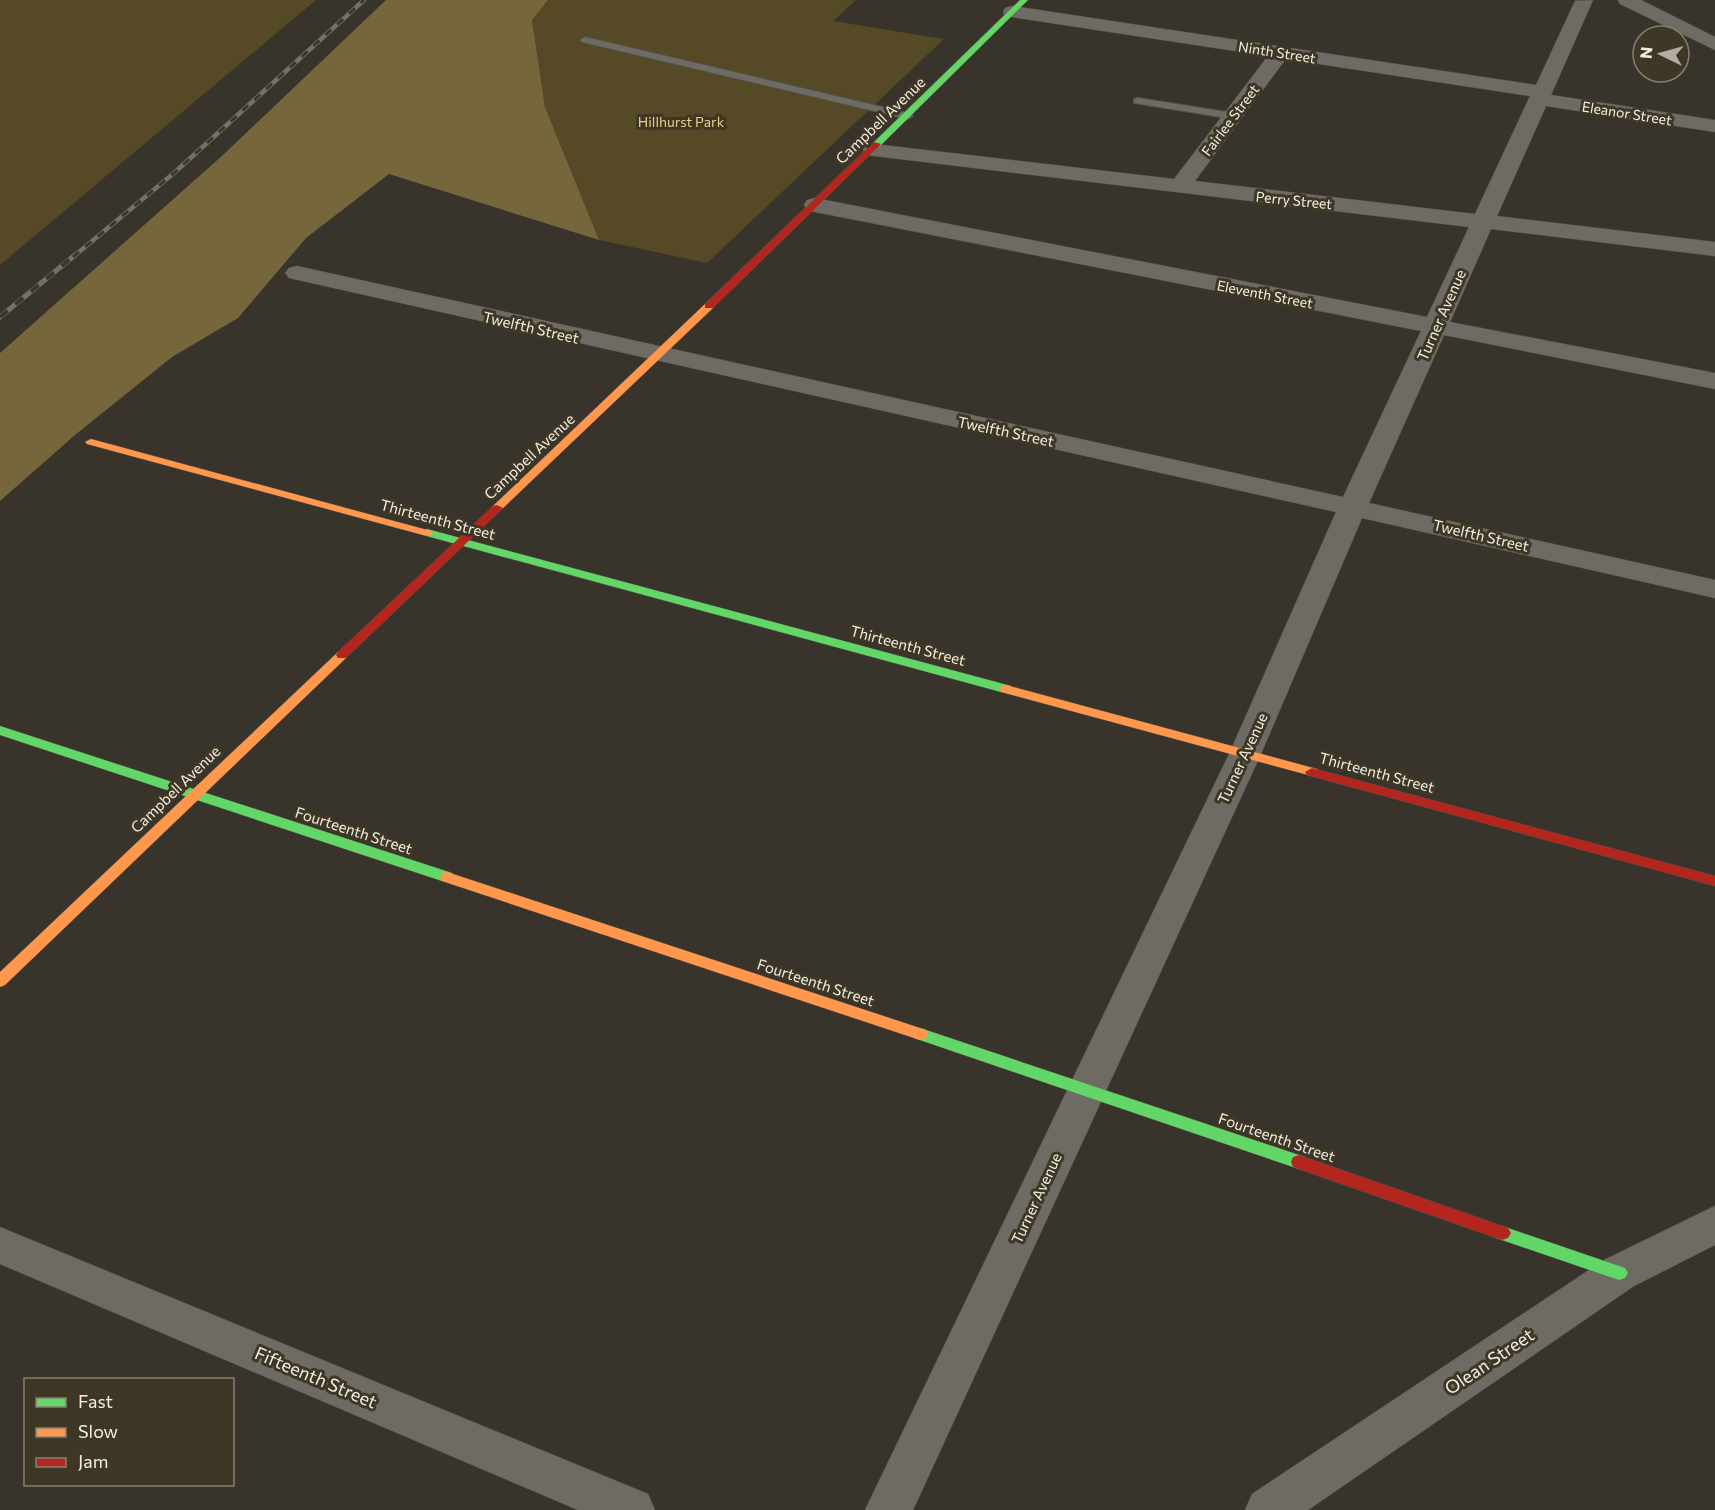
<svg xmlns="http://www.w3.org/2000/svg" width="1715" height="1510" font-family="Commissioner,sans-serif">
  <rect width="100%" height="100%" fill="#38342b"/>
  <g fill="#554926">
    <polygon points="0,0 316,0 0,265"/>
    <polygon points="545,0 856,0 833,21 944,39 707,263 599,240 545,107 532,20"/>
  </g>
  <polygon fill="#76663c" points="386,0 548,0 532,20 545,107 599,240 389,174 306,238 238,318 172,357 75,435 0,501 0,353 223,155"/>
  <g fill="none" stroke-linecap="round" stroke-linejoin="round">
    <g stroke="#55524a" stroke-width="2">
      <g id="lane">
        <polygon points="585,37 908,113 913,116 908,119 582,42 580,40"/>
        <polygon points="1138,98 1233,113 1238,116 1233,119 1134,103 1134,99"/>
      </g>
    </g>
    <g stroke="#55524a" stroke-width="1">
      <g id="street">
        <path d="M1593,0L1551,95L1715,120V132L1546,106L1497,216L1715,242V256L1491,229L1450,322L1715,373V389L1444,335L1369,503L1715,580V598L1362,518L1261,754L913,1510H865L1229,754L1336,512L289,278L285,273L289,268L297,266L1343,497L1421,331L815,212L807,210L804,205L807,200L815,198L1427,317L1469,227L874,156L866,155L863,150L866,145L874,144L1174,179L1268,56L1005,16L1003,12L1005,8L1012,6L1536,85L1575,1ZM1286,59L1530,96L1475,214L1195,181Z"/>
        <polygon points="1618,0 1641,0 1715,37 1715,50 1620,4"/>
        <polygon points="1715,1206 1715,1245 1634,1286 1308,1510 1245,1510 1252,1494 1604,1260"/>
        <polygon points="0,1227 648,1494 655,1510 578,1510 0,1264"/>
      </g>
    </g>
    <g stroke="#55524a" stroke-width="1">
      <g id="fast">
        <polygon points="1020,0 1028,0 880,146 874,146 874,142"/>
        <polygon points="427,529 1011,686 1012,689 1011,692 1001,692 423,535 421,533 423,531"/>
        <polygon points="0,726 452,873 454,877 452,881 442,881 0,735"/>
        <polygon points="920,1028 1305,1157 1307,1162 1305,1167 1299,1169 914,1038 912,1034 914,1030"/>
        <polygon points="1502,1226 1625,1268 1628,1273 1625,1278 1619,1280 1496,1238 1493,1233 1496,1228"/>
      </g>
    </g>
    <g stroke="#55524a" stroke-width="1">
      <g id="slow">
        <polygon points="709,303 714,306 713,308 501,510 493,510 491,508 493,506 705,304"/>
        <polygon points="91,439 431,531 433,533 431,535 423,535 87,444 85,442"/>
        <polygon points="342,651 346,652 348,655 346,658 5,985 0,987 0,972 338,652"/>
        <polygon points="1006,685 1317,769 1319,772 1312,776 1001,692 1000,689 1001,686"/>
        <polygon points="447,872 926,1030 928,1034 926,1038 920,1040 914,1038 442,881 440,877 442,873"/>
      </g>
    </g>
    <g stroke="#55524a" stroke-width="1">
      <g id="jam">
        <polygon points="874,142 881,144 713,308 705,308 705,304"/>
        <polygon points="497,505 503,508 501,510 346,658 338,658 336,655 338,652 493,506"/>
        <polygon points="1312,768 1715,876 1715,886 1307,775 1305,772"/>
        <polygon points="1299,1155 1508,1228 1511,1233 1508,1238 1502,1240 1293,1167 1291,1162 1293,1157"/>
      </g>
    </g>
    <use href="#lane" fill="#6e6a64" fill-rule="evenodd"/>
    <use href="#street" fill="#6e6a64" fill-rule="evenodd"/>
    <use href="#fast" fill="#63d668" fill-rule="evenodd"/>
    <use href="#slow" fill="#ff974d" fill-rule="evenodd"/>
    <use href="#jam" fill="#b3261e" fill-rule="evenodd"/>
    <g stroke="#74716b" stroke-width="4.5">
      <polyline id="rail-far1" points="73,257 174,173 364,0"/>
    </g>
    <g stroke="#74716b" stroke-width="5">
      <polyline id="rail" points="0,317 75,255"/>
    </g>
    <use href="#rail-far1" stroke="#3e3725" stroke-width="3" stroke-dasharray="8" stroke-linecap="butt"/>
    <use href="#rail" stroke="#3e3725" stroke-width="4" stroke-dasharray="10" stroke-linecap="butt"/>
  </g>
  <g text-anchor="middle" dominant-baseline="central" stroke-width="6" stroke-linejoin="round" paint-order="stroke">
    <g font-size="14" fill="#f3eee4" stroke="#3e3725">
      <text transform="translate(1277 52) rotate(9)">Ninth Street</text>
      <text transform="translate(1627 113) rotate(9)">Eleanor Street</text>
      <text transform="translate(1230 120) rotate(-53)">Fairlee Street</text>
      <text transform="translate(1294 200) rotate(6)">Perry Street</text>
      <text transform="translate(1265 294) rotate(11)">Eleventh Street</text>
    </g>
    <g font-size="14" fill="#ebce85" stroke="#3e3725">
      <text x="681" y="121">Hillhurst Park</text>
    </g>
    <g font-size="15" fill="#f3eee4" stroke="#3e3725">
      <text transform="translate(880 120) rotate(-44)">Campbell Avenue</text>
      <text transform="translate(1441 315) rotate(-66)">Turner Avenue</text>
      <text transform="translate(531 327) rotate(13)">Twelfth Street</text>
      <text transform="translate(1006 431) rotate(12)">Twelfth Street</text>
      <text transform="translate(529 456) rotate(-43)">Campbell Avenue</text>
      <text transform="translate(438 519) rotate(15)">Thirteenth Street</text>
      <text transform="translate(1481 535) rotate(13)">Twelfth Street</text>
      <text transform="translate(908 645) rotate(15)">Thirteenth Street</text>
      <text transform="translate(1242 758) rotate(-65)">Turner Avenue</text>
      <text transform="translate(1377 772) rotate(15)">Thirteenth Street</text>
      <text transform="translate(175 789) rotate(-44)">Campbell Avenue</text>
      <text transform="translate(354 830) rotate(18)">Fourteenth Street</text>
      <text transform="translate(816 982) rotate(18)">Fourteenth Street</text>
      <text transform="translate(1277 1137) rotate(19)">Fourteenth Street</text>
      <text transform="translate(1036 1198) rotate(-65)">Turner Avenue</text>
    </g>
    <g font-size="18" fill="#f3eee4" stroke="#3e3725">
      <text transform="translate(1489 1361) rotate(-34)">Olean Street</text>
      <text transform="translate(316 1377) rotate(23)">Fifteenth Street</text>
    </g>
  </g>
  <rect x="24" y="1378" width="210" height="108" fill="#3e3725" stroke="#868071" stroke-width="1.5"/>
  <rect x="36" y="1398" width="30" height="9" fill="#63d668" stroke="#868071" stroke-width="1.5"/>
  <text x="78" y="1408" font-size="18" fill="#f3eee4">Fast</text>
  <rect x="36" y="1428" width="30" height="9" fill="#ff974d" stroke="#868071" stroke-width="1.5"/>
  <text x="78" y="1438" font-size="18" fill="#f3eee4">Slow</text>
  <rect x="36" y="1458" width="30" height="9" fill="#b3261e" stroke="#868071" stroke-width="1.5"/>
  <text x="78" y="1468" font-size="18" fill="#f3eee4">Jam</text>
  <g transform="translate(1661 54) rotate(275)"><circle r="28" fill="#3e3725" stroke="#868071" stroke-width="1.5"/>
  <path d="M0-4.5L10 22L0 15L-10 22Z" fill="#b2ada3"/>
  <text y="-9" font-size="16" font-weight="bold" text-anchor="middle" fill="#f3eee4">N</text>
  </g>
</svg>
